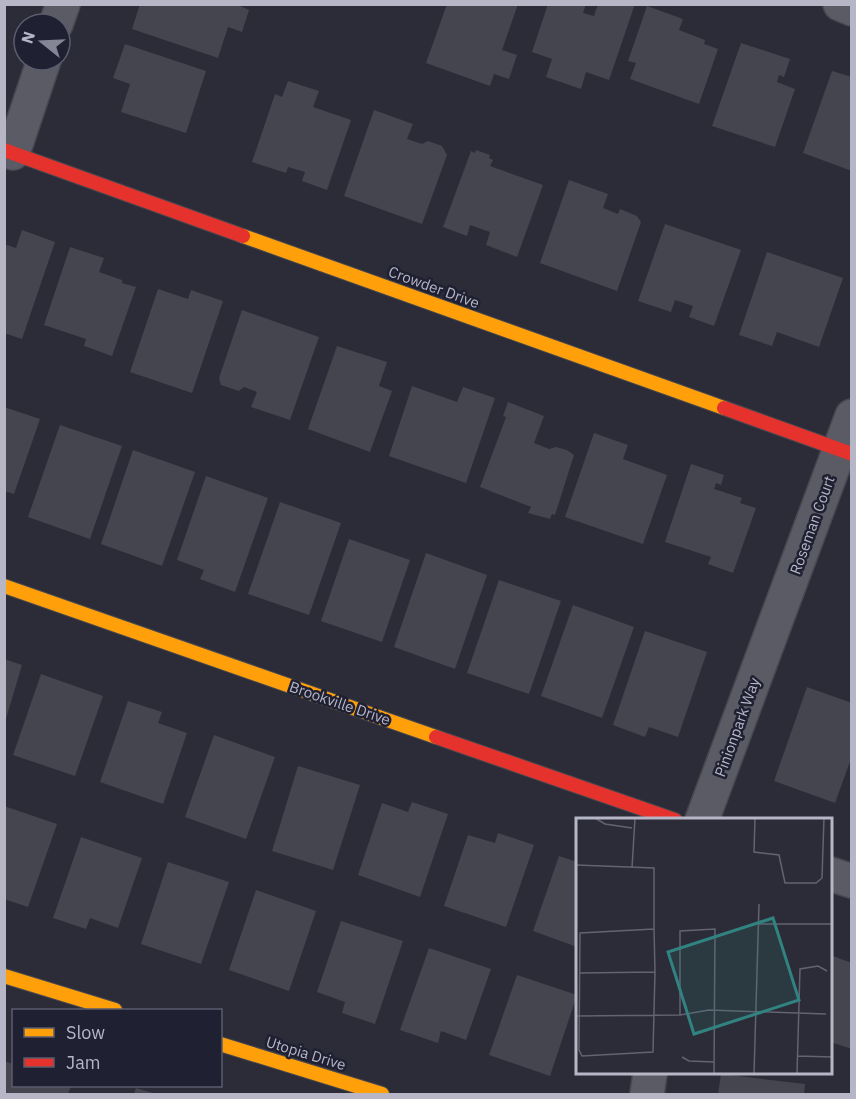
<svg xmlns="http://www.w3.org/2000/svg" width="856" height="1099" font-family="'IBM Plex Sans',sans-serif">
  <rect width="100%" height="100%" fill="#2b2c37"/>
  <g fill="#44454e">
    <polygon points="140,4 236,4 249,10 242,32 228,27 218,58 132,29"/>
    <polygon points="447,4 518,4 502,50 517,55 509,79 494,74 490,86 426,63"/>
    <polygon points="548,4 586,4 583,13 594,16 598,4 635,4 609,80 586,72 581,89 546,77 552,59 532,52"/>
    <polygon points="647,6 683,19 679,30 705,40 704,44 718,49 699,104 630,79 636,63 628,61"/>
    <polygon points="741,43 790,59 784,77 779,75 777,82 795,89 775,147 712,126"/>
    <polygon points="125,44 206,71 186,133 121,112 130,84 113,78"/>
    <polygon points="832,71 852,77 852,171 803,153"/>
    <polygon points="288,81 319,91 313,107 351,120 327,190 302,181 305,172 288,167 286,173 252,162 275,94 282,97"/>
    <polygon points="374,110 413,124 407,139 422,144 428,141 442,146 447,155 422,224 344,196"/>
    <polygon points="476,150 490,155 489,158 493,160 490,166 543,185 517,257 486,245 490,232 470,225 467,236 443,227 471,151 475,153"/>
    <polygon points="569,180 608,194 603,208 618,214 620,209 637,216 641,222 617,291 540,263"/>
    <polygon points="665,224 741,250 714,326 689,317 693,306 675,300 671,312 638,301"/>
    <polygon points="22,230 55,242 22,339 4,333 4,244 16,248"/>
    <polygon points="70,247 104,258 99,272 122,280 122,283 136,287 112,356 84,346 86,339 44,325"/>
    <polygon points="767,252 843,278 819,347 777,332 772,346 739,335"/>
    <polygon points="158,289 188,299 191,290 223,301 192,393 130,372"/>
    <polygon points="242,310 319,337 290,420 251,407 257,392 244,387 239,391 221,385 219,378"/>
    <polygon points="337,346 387,362 379,386 392,391 370,452 308,429"/>
    <polygon points="412,386 457,402 463,387 495,398 466,483 389,456"/>
    <polygon points="508,402 544,416 534,443 549,449 556,447 567,450 574,455 555,515 552,514 550,519 528,513 531,507 480,487 506,417 503,416"/>
    <polygon points="4,407 40,419 14,494 4,491"/>
    <polygon points="60,425 122,446 90,539 28,517"/>
    <polygon points="594,433 628,445 623,459 667,475 643,544 565,517"/>
    <polygon points="133,450 195,472 162,566 101,544"/>
    <polygon points="691,464 724,475 721,485 716,483 714,489 742,498 740,503 756,508 733,573 708,564 711,557 665,542"/>
    <polygon points="206,476 268,498 235,592 200,579 204,570 177,560"/>
    <polygon points="280,502 341,523 309,615 248,594"/>
    <polygon points="349,539 410,560 382,642 321,621"/>
    <polygon points="426,553 487,575 455,669 394,647"/>
    <polygon points="499,580 561,601 529,694 467,673"/>
    <polygon points="573,605 634,627 602,718 541,696"/>
    <polygon points="645,631 707,652 678,737 649,727 645,737 613,725"/>
    <polygon points="4,659 22,665 5,722 4,722"/>
    <polygon points="41,674 103,696 75,776 13,755"/>
    <polygon points="807,687 852,703 852,756 835,803 774,781"/>
    <polygon points="128,701 162,712 158,723 187,733 163,804 100,782"/>
    <polygon points="214,735 275,757 246,839 185,817"/>
    <polygon points="298,766 360,785 333,870 272,851"/>
    <polygon points="412,802 448,814 420,897 358,875 382,803 408,812"/>
    <polygon points="4,806 57,824 28,907 4,899"/>
    <polygon points="498,833 534,845 506,927 444,906 468,835 495,843"/>
    <polygon points="81,837 142,858 118,928 90,918 86,929 53,918"/>
    <polygon points="559,856 577,862 577,947 533,931"/>
    <polygon points="168,862 229,882 201,964 141,944"/>
    <polygon points="256,890 316,911 289,991 229,970"/>
    <polygon points="341,921 403,941 375,1024 342,1013 345,1002 317,992"/>
    <polygon points="429,948 491,969 466,1040 441,1031 438,1043 400,1030"/>
    <polygon points="830,955 852,963 852,1049 830,1042"/>
    <polygon points="517,975 577,995 550,1076 489,1055"/>
    <polygon points="4,1061 13,1064 14,1086 71,1086 68,1094 4,1094"/>
    <polygon points="721,1074 805,1084 804,1094 718,1094"/>
    <polygon points="136,1088 156,1094 134,1094"/>
  </g>
  <g fill="none" stroke-linecap="round" stroke-linejoin="round">
    <g stroke="#474850" stroke-width="36">
      <g id="street">
        <polyline points="840,4 852,9"/>
        <polyline points="56,24 63,4"/>
        <polyline points="13,153 44,60"/>
        <polyline points="702,820 852,416"/>
        <polyline points="830,874 852,881"/>
        <polyline points="647,1094 650,1074"/>
      </g>
    </g>
    <g stroke="#474850" stroke-width="16">
      <g id="slow">
        <polyline points="243,236 724,408"/>
        <polyline points="4,586 436,737"/>
        <polyline points="4,976 115,1010"/>
        <polyline points="220,1044 382,1094"/>
      </g>
    </g>
    <g stroke="#474850" stroke-width="16">
      <g id="jam">
        <polyline points="4,150 243,236"/>
        <polyline points="724,408 852,454"/>
        <polyline points="436,737 675,820"/>
      </g>
    </g>
    <use href="#street" stroke="#5b5b65" stroke-width="33"/>
    <use href="#slow" stroke="#ff9f0a" stroke-width="14"/>
    <use href="#jam" stroke="#e5322d" stroke-width="14"/>
  </g>
  <g text-anchor="middle" dominant-baseline="central" stroke-width="5" stroke-linejoin="round" paint-order="stroke">
    <g font-size="15" fill="#b6b6c7" stroke="#1f2031">
      <text transform="translate(434 287) rotate(20)">Crowder Drive</text>
      <text transform="translate(812 525) rotate(-70)">Roseman Court</text>
      <text transform="translate(340 703) rotate(19)">Brookville Drive</text>
      <text transform="translate(737 727) rotate(-70)">Pinionpark Way</text>
      <text transform="translate(306 1053) rotate(17)">Utopia Drive</text>
    </g>
  </g>
  <g transform="translate(576 818)">
    <rect width="256" height="256" fill="#2b2c37"/>
    <path fill="none" stroke="#636371" stroke-width="1.5" d="M19,0L29,6L56,10M179,0L178,34L203,37L209,65H240L246,60L248,0M0,47L78,50V111L79,154L77,234L6,238L3,232L4,115L78,111M56,50L59,0M183,106H257M3,155L79,154M104,197V113L139,111L138,256M0,198L104,197L133,192L250,196M221,238L257,239M106,239L113,243L138,244M178,256L183,86M221,256L224,151L242,148L251,153"/>
    <path fill="#308380" fill-opacity="0.15" stroke="#308380" stroke-width="3" d="M197,100L223,182L118,216L92,134Z"/>
    <rect width="256" height="256" fill="none" stroke="#b6b6c7" stroke-width="3"/>
  </g>
  <rect width="856" height="1099" fill="none" stroke="#b6b6c7" stroke-width="12"/>
  <rect x="12" y="1009" width="210" height="78" fill="#1f2031" stroke="#5b5c6d" stroke-width="1.5"/>
  <rect x="24" y="1028" width="30" height="9" fill="#ff9f0a" stroke="#5b5c6d" stroke-width="1.5"/>
  <text x="66" y="1039" font-size="18" fill="#b6b6c7">Slow</text>
  <rect x="24" y="1058" width="30" height="9" fill="#e5322d" stroke="#5b5c6d" stroke-width="1.5"/>
  <text x="66" y="1069" font-size="18" fill="#b6b6c7">Jam</text>
  <g transform="translate(42 42) rotate(288)"><circle r="28" fill="#1f2031" stroke="#5b5c6d" stroke-width="1.5"/>
  <path d="M0-4.5L10 22L0 15L-10 22Z" fill="#858695"/>
  <text y="-9" font-size="16" font-weight="bold" text-anchor="middle" fill="#b6b6c7">N</text>
  </g>
</svg>
